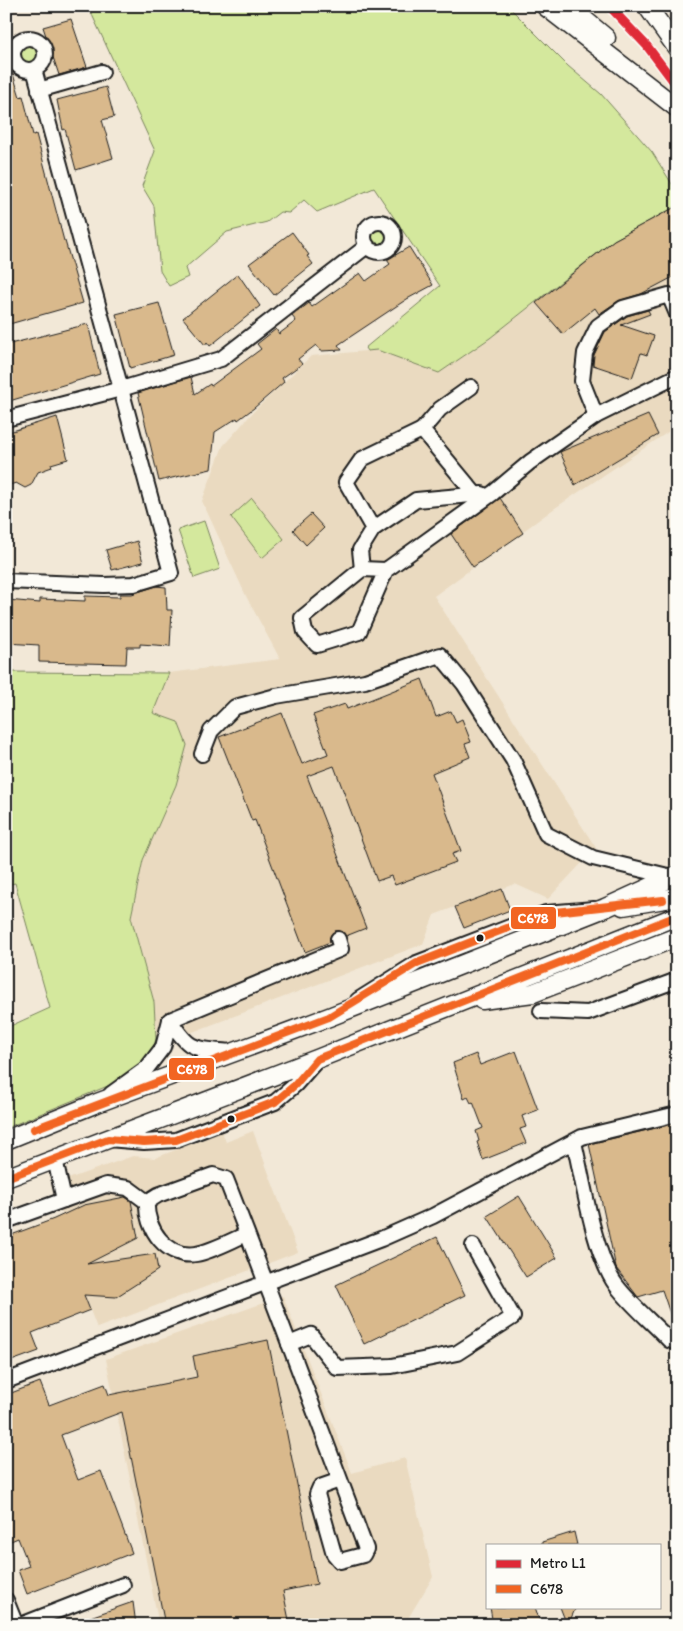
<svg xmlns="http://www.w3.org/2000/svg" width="683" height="1631" font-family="Itim,sans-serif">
  <rect width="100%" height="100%" fill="#f2e8d7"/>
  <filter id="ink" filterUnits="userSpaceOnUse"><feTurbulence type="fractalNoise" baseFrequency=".02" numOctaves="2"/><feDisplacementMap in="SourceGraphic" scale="10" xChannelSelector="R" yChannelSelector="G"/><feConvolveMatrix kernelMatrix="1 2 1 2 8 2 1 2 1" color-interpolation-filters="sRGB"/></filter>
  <g filter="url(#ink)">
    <g fill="#eadac0">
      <polygon points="677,206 677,426 555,508 434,596 596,848 548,899 515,884 434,915 423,944 190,1033 156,1039 154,1002 131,917 143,860 176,785 187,745 152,713 169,673 280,659 247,598 202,501 223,446 255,410 311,356 377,350 439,373 490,338 614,240"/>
      <polygon points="253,1131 298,1252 97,1328 54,1218 63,1215 51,1185 133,1156 155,1158 222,1132 226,1142"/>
      <polygon points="283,1296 352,1473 405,1458 433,1577 404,1625 159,1625 106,1359"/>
    </g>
    <g fill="#d4e89d" stroke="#78825c">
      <polygon points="88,6 508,6 568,66 601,94 652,152 677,192 677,206 614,240 490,338 439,373 377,350 367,351 365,348 440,286 374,188 317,212 304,200 289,213 280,212 267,222 227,232 185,268 188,277 169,286 160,271 154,206 142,186 155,151"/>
      <circle cx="29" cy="53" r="11"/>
      <circle cx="379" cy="237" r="11"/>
      <polygon points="252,498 284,539 262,558 231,517"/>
      <polygon points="204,521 220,569 194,578 178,530"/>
      <polygon points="6,672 169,673 153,713 178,722 187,745 176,785 143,860 131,917 154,1002 156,1039 148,1063 115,1083 6,1128 6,1028 50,1008 15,883 6,885"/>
    </g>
    <g fill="#d9b98c" stroke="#1c1c1c">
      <polygon points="71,19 87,67 59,75 43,27"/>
      <polygon points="6,61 9,61 20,97 23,96 33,135 36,134 64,241 65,241 83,303 6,325"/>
      <polygon points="106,87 114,117 102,120 113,158 76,170 65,129 63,130 57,100"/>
      <polygon points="677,206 677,275 641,294 618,301 599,314 595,308 563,334 536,303 614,240"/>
      <polygon points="292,232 309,255 307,256 313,264 274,295 249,264"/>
      <polygon points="409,247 433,285 407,299 338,345 342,350 321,351 316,345 298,359 302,364 282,378 284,382 254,408 238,420 237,418 215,432 211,469 159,481 138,393 191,377 195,394 210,384 211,386 261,349 257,344 276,329 279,334 296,321 292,316 309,303 312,307 360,273 366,281 390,264 387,260"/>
      <polygon points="238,274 260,306 210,346 207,342 205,345 183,318"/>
      <polygon points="159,303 174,355 130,368 116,314"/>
      <polygon points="648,310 650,314 621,325 654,336 647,355 641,353 632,378 593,365 594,355 605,332 627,316"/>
      <polygon points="88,324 100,374 6,402 6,345"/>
      <polygon points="648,415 658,435 575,485 560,452"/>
      <polygon points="57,417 68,459 51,464 52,467 38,472 31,485 25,488 16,483 6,486 6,433"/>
      <polygon points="500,498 523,533 473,567 451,534"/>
      <polygon points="311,514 324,528 306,545 293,530"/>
      <polygon points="137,541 143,562 112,570 106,550"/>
      <polygon points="156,586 166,587 167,610 172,610 170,646 140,644 140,647 127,647 126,664 39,662 39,645 6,643 7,600 40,603 40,599 85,601 85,596 120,597 120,594 132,594"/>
      <polygon points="422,679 436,717 451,711 456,722 462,719 471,742 465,744 470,757 432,773 461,851 452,854 456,862 395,885 391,876 377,881 334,766 307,776 366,928 346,936 340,931 335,931 330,937 330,942 305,952 255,820 252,821 219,737 282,713 302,764 328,754 313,715 345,704 347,709"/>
      <polygon points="502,889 510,910 464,928 455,907"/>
      <polygon points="516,1051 538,1110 522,1116 526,1127 520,1129 526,1143 483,1160 477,1142 479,1141 476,1131 483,1128 473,1102 471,1103 468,1097 464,1099 453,1063 476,1054 480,1065"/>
      <polygon points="677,1123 677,1328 675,1328 662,1290 638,1297 616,1268 589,1144"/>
      <polygon points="519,1196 557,1258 526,1277 487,1216"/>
      <polygon points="125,1197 131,1201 138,1238 87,1264 155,1254 158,1270 116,1297 84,1295 90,1310 32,1333 39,1351 6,1363 6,1237 54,1219 84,1205"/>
      <polygon points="437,1237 465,1295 364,1344 336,1285"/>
      <polygon points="268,1340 317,1584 283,1591 290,1625 165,1625 122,1412 61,1435 78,1480 101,1471 132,1553 27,1594 18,1570 29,1566 18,1538 6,1543 6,1395 40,1382 49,1405 105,1384 109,1395 197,1377 193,1356"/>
      <polygon points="574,1532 577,1545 542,1545 542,1542"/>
      <polygon points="133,1602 136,1625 73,1625 73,1623"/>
      <polygon points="490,1607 535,1607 541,1625 493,1625"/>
      <polygon points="560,1607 576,1607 568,1625 567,1625"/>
    </g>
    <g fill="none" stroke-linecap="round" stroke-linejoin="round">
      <g stroke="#1c1c1c" stroke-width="18">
        <g id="minor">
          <circle cx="29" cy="54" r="16"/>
          <polyline points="39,90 102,72"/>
          <circle cx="379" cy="237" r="15"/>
          <polyline points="596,416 582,381 585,353 598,326 623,308 669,295 677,314"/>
          <polyline points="6,419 121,389 221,359 367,246"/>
          <polyline points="422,430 440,409 471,387"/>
          <polyline points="373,529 346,482 362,459 422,430 475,494"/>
          <polyline points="362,569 360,550 373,529 416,500 482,494"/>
          <polyline points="386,570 362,569 302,618 305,632 317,645 359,632 386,570 493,493 530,462 596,416 677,376"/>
          <polyline points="6,581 104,585 134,584 171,573 34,69"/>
          <polyline points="202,754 211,731 235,707 276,696 365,681 440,655 464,684 513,760 546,834 593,858 672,877"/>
          <polyline points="358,1000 417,963 546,913 594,909"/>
          <polyline points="541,1011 588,1013 677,980"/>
          <polyline points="170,1020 341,949 338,939"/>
          <path d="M170,1020C191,1054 196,1048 233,1052"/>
          <polyline points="111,1094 147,1068 163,1047 170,1020"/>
          <polyline points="108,1139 144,1142 176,1140 275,1102 295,1085 317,1060"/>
          <path d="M574,1142C583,1180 594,1255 616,1285C631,1305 652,1322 669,1340L677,1343"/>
          <polyline points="55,1159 64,1200 106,1185 128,1188 147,1202"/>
          <polyline points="6,1221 64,1200"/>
          <path d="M247,1234C232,1240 213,1251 196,1254C167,1259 145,1228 147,1202L158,1195L213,1175L226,1179C274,1302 320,1426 366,1549L363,1555L340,1561L334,1554L317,1494L320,1487L340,1480"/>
          <polyline points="289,1344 311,1335 337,1368 392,1366 457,1353 513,1317 473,1246"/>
          <polyline points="6,1381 381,1239 433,1216 582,1137 677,1114"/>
          <polyline points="6,1600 16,1625"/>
          <polyline points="21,1625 123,1585"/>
        </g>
      </g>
      <g stroke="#1c1c1c" stroke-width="21">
        <g id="major">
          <polyline points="545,6 677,108"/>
          <polyline points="568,6 606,38"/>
          <polyline points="647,6 677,48"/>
          <polyline points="623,906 677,897"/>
          <polyline points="482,1000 533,993 677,937"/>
          <polyline points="6,1140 97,1103 329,1017 605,908 677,875"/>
          <polyline points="6,1178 317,1059 677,916"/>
        </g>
      </g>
      <use href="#minor" stroke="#fdfcf7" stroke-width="14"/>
      <use href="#major" stroke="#fdfcf7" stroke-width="18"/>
      <g stroke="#fdfcf7" stroke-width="11">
        <g id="bus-1">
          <polyline points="34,1129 329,1017 417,963 546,913 663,900"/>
          <polyline points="6,1178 108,1139 144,1142 176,1140 275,1102 295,1085 317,1059 677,916"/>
        </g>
      </g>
      <use href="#bus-1" stroke="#f26522" stroke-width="8"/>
      <g stroke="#fdfcf7" stroke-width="12">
        <polyline id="metro-1" points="609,6 647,46 677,86"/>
      </g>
      <use href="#metro-1" stroke="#df2937" stroke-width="9"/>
    </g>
  </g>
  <g fill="#1c1c1c" stroke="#fdfcf7" stroke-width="2">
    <circle cx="480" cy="938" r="4.5"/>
    <circle cx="231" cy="1119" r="4.5"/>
  </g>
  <g stroke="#fdfcf7" stroke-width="2">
    <rect x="510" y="906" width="47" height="24" rx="5" fill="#f26522"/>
    <rect x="168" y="1057" width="47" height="24" rx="5" fill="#f26522"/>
  </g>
  <g font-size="14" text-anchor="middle" font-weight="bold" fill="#fff">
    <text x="533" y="923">C678</text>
    <text x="192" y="1074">C678</text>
  </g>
  <rect width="683" height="1631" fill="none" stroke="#fdfcf7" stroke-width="25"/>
  <rect x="12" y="12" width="658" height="1606" fill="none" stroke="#1c1c1c" stroke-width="2" filter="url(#ink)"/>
  <rect x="486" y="1544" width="175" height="65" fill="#fdfcf7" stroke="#a3a29f"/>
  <rect x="496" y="1560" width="25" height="8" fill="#df2937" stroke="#a3a29f"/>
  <text x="530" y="1568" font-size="15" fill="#1c1c1c">Metro L1</text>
  <rect x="496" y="1585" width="25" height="8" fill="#f26522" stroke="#a3a29f"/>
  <text x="530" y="1594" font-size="15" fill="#1c1c1c">C678</text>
</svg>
